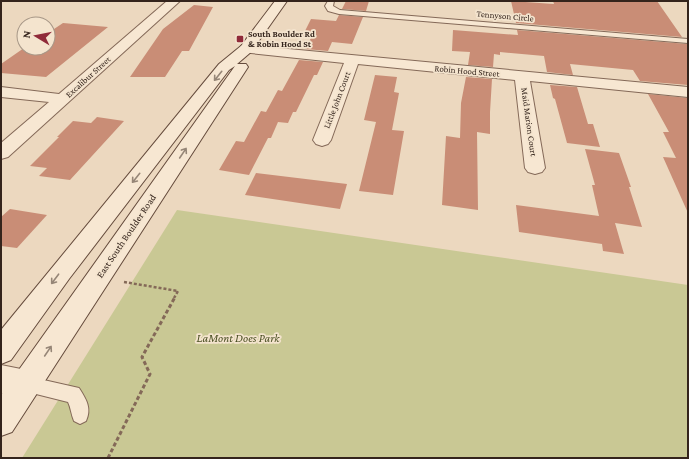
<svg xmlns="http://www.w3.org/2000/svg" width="689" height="459" font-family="'Crimson Pro',serif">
<rect width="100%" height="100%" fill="#ecd8bf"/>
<path fill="#c9c894" d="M177,210L688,285V458H22Z"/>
<g fill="#c98d76">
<path d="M346,1H369L366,11L342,9Z"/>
<path d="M511,1L554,4L553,1H657L682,37L516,23Z"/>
<path d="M194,5L213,7L189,51H182L165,77H130L163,29Z"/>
<path d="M339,15L363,17L352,44L332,42L328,51L305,49L311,38L302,37L311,19L336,21Z"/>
<path d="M63,23L108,27L46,77L1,73V64L24,48H48V33Z"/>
<path d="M453,30L518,35L517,30L687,44L688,46V85L640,81L633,70L570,64L573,75L547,72L544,56L500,52V55L494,54L493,67L468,65L470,52L452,51Z"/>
<path d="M299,60L323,62L317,75H314L296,112H293L288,123L278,122L271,138H268L249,175L219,170L236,141L244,142L261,111L266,112L278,90L282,91Z"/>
<path d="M375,75L397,77L394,92L399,93L392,130L404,131L393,195L359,191L376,122L364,120Z"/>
<path d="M466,77L492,79L490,112V134L477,132L478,210L442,205L446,136L460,138L461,103Z"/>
<path d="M550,85L577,87L588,124H593L600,147L567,143L555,99L553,98Z"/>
<path d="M648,94L688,98V213L663,157L676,158L663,132H669Z"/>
<path d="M97,117L124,121L70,180L39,176L47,168L30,166L59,137H57L73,121L91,123Z"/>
<path d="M585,149L619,153L631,187H629L642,227L615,223L624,254L603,251L602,244L519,232L516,205L599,216L592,185H595Z"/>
<path d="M256,173L347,184L340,209L245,195Z"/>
<path d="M10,209L47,215L17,248L1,246V217Z"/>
</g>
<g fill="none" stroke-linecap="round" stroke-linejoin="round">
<defs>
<g id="lane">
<path d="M328,1H334L333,6L340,10L688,39V43L339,14L328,11L325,6Z"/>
<path d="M26,376L79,388C86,399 92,408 86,421L80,424L74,421C71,414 71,408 68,402L20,390L17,384L20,378Z"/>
</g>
<g id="street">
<path d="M167,1H180L8,157L1,159V143L49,102L1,97V87L59,94Z"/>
<path d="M246,45L688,87V97L530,81L545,168L542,172L535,174L528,172L525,168L515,80L358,64L331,140L328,144L322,146L316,144L313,140L344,63L241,52L239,49L241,46Z"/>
<path d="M1,365L26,370L36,374L40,384L36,394L26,398L1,393Z"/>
</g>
<path id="secondary" d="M275,1H287L251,52L237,64H246L248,67L12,432L1,436V395L235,66L229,70L69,279L11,360L1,364V330L219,64L241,46Z"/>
</defs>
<use href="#lane" stroke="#846958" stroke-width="2"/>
<use href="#street" stroke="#846958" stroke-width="2"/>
<use href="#secondary" stroke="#654b3c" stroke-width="2"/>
<path stroke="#846958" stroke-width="2.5" stroke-dasharray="3 2" stroke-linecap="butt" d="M124,282L178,291L174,298"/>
<path stroke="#846958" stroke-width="3" stroke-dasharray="4 2.5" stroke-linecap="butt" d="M108,458L150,374L142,357L175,297"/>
<use href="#lane" fill="#f7e7d2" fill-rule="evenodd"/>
<use href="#street" fill="#f7e7d2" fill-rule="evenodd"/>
<use href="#secondary" fill="#f7e7d2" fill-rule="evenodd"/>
</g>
<defs><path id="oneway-shaft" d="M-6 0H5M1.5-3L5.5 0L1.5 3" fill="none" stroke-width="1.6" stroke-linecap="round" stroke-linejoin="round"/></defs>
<g stroke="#968677">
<use href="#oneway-shaft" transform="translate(218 76) rotate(129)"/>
<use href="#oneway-shaft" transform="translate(183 153) rotate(-56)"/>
<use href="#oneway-shaft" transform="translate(136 178) rotate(129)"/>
<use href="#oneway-shaft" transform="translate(55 279) rotate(127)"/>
<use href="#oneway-shaft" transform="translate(48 351) rotate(-56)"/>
</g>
<rect fill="#902a39" stroke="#f4e4ce" stroke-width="1.5" x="236" y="35" width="8" height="8" rx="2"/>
<g text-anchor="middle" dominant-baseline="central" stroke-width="3.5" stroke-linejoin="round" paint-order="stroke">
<g font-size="9" fill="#34241c" stroke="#f4e4ce">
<text transform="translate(505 16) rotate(5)">Tennyson Circle</text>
<text transform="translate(467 71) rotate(5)">Robin Hood Street</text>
<text transform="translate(88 77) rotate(-42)">Excalibur Street</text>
<text transform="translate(337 100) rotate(-69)">Little John Court</text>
<text transform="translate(529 122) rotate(82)">Maid Marion Court</text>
</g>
<g font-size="9" font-weight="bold" fill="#34241c" stroke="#f4e4ce" text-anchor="start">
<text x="248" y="34">South Boulder Rd<tspan x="248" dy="10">&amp; Robin Hood St</tspan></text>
</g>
<g font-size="10" fill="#34241c" stroke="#f4e4ce">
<text transform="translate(126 236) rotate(-56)">East South Boulder Road</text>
</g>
<g font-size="12" font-style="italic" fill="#4a4f23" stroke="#f4e4ce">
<text x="238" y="338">LaMont Does Park</text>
</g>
</g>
<rect width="689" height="459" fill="none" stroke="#34241c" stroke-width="4"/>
<g transform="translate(36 36) rotate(280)"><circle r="19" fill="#f4e4ce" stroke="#a79787"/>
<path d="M0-3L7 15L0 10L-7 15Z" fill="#902a39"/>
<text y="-6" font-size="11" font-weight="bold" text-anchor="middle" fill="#34241c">N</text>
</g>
</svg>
